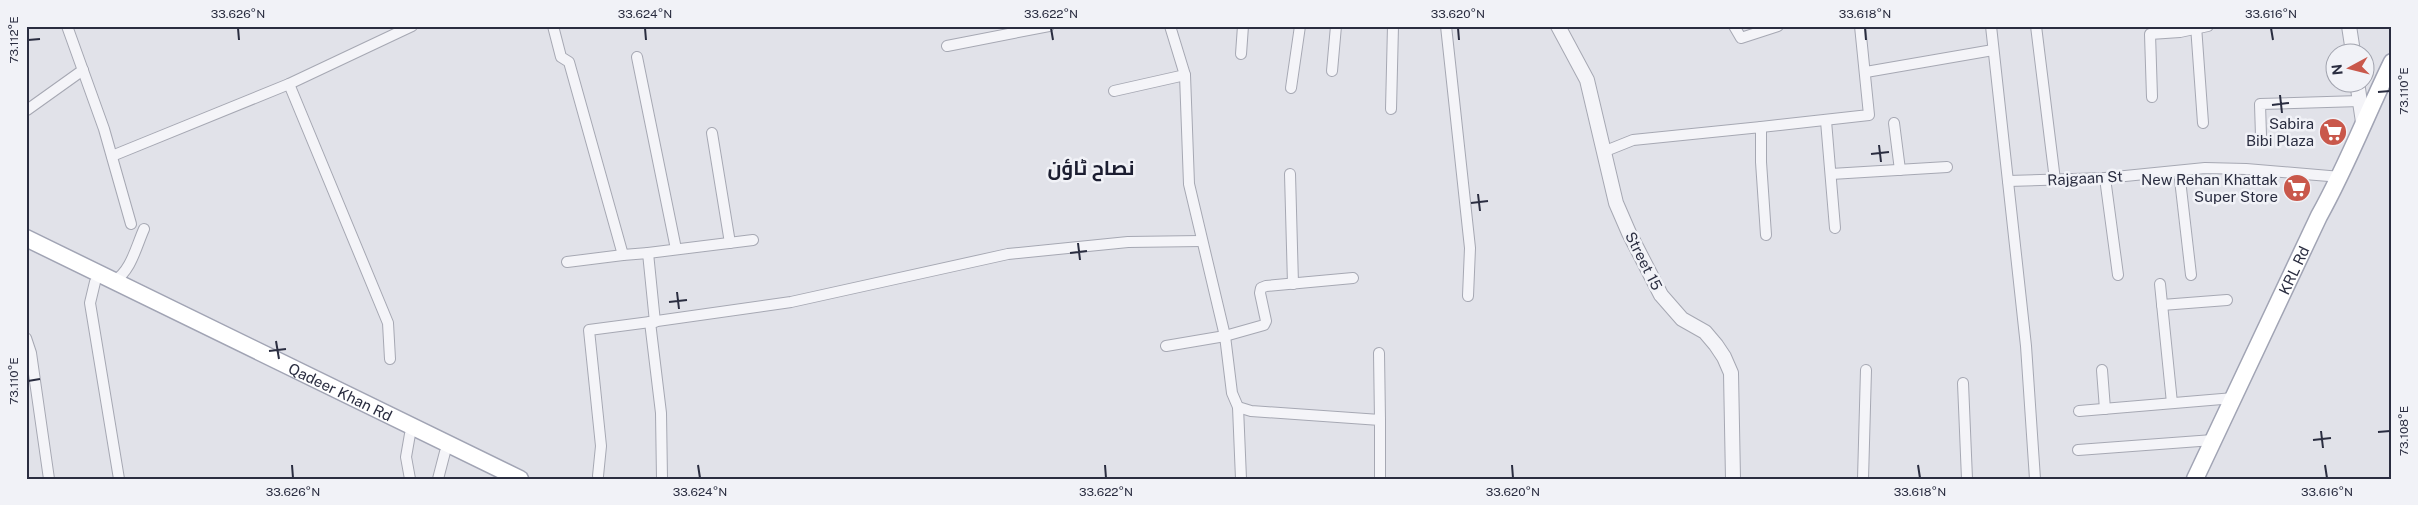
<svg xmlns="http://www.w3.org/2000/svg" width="2418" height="505" font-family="'Public Sans',Cairo,sans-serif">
<rect width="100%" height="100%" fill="#e1e2e9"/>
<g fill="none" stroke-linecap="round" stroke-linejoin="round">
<defs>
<g id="minor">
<path d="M67,26L104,129L131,224"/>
<path d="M553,26L561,57L569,62L623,255L648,253L655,322"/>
<path d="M1170,26L1185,75L1189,184L1225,336L1232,393L1238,407L1241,479"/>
<path d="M1446,26L1470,248L1468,296"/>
<path d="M1734,26L1741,38L1778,26"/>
<path d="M1991,26L2026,346L2035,479"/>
<path d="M2036,26L2055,180"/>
<path d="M2196,26L2203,123"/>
<path d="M947,46L1049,26"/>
<path d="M1241,54L1243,26"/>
<path d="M637,57L676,249"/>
<path d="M1332,71L1336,26"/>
<path d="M1866,72L1993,50"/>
<path d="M289,84L388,323L390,359"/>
<path d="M1291,88L1300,26"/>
<path d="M1114,91L1185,75"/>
<path d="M2152,97L2150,34L2180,32L2208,26"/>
<path d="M1391,109L1393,26"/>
<path d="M27,110L83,70"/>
<path d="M1826,121L1835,228"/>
<path d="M1894,123L1900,170"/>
<path d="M1761,127L1869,115L1860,26"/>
<path d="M712,133L730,243"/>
<path d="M2261,136L2260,104L2360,101"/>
<path d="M1603,152L1633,140L1761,127V162L1766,235"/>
<path d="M112,156L289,84L412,26"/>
<path d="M2179,171L2191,275"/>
<path d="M1290,174L1293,284"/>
<path d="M1831,174L1947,167"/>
<path d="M2105,178L2118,275"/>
<path d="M2008,181L2105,178L2205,168L2246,169L2341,177"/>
<path d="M648,253L753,240"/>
<path d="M567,262L623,255"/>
<path d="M114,281C131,271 136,247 144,229"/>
<path d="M95,282L90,303L119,479"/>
<path d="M2160,284L2172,403"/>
<path d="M2162,305L2227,300"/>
<path d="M26,338L31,353L49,479"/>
<path d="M1166,346L1225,336L1264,325L1266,321L1260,293L1261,288L1266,286L1353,278"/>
<path d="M1379,353L1380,420"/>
<path d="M2102,370L2105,409"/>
<path d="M1963,383L1967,479"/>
<path d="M1238,407L1251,411L1380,420V479"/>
<path d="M2079,411L2234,398"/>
<path d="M410,434L406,457L410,479"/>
<path d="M2078,450L2213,440"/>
<path d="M598,476L601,446L589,330L650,322"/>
<path d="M438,479L445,452"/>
<path d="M662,479L661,413L650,322L791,302L1008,254L1128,242L1201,241"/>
<path d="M1863,479L1866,370"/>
</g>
<g id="tertiary">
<path d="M1558,26L1587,80L1616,203L1629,233L1661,295L1682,319L1705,332L1716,345L1724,357L1731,373L1733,479"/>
<path d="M2349,26L2353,52"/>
<path d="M2357,82L2363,122"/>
</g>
<g id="primary">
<path id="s1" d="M26,238L520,479"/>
<path id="s2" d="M2195,479L2319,216C2347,166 2367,113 2392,62"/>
</g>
</defs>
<use href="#minor" stroke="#a6a8b3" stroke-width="12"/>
<use href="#tertiary" stroke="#a6a8b3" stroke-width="16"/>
<use href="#primary" stroke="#a1a4b4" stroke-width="19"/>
<use href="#minor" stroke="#f4f4f8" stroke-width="10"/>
<use href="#tertiary" stroke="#f4f4f8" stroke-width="14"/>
<use href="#primary" stroke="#fff" stroke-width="16"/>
</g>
<path fill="none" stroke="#2a2d40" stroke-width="2" d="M238,28L239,40M645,28L646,40M1051,28L1053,40M1458,28L1459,40M1865,28L1866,40M2271,28L2273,40M28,40L40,39M2378,92L2390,91M2280,95L2282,113M2272,105L2289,103M1879,145L1881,162M1871,154L1889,152M1478,194L1480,211M1471,203L1488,201M1078,243L1080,260M1070,253L1087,251M677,292L679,309M669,302L687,300M276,341L279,359M269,351L286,349M28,381L40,379M2321,431L2323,448M2378,432L2390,431M2313,440L2331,438M292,465L293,478M698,465L700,478M1105,465L1106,478M1512,465L1513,478M1918,465L1920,478M2325,465L2327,478"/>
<defs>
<symbol id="supermarket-disc" viewBox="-11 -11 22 22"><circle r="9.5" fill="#c9584b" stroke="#f1f2f7"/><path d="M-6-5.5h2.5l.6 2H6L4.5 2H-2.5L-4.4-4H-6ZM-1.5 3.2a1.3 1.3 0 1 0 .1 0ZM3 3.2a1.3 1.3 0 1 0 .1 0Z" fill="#fff"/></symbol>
</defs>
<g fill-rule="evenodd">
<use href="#supermarket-disc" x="2317" y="116" width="32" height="32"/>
<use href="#supermarket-disc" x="2281" y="172" width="32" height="32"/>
</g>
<g text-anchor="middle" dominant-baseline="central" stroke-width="5" stroke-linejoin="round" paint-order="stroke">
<g font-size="15" fill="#2a2d40" stroke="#f1f2f7" text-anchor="end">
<text x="2314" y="123">Sabira<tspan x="2314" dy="17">Bibi Plaza</tspan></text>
<text x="2278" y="179">New Rehan Khattak<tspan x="2278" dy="17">Super Store</tspan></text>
</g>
<g font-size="15" fill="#2a2d40" stroke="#f1f2f7">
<text transform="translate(2085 178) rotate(-3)">Rajgaan St</text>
<text transform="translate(1644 261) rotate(63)">Street 15</text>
<text stroke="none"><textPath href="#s2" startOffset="231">KRL Rd</textPath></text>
<text stroke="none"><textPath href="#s1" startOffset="350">Qadeer Khan Rd</textPath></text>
</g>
<g font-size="20" font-weight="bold" fill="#1c1e31" stroke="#f1f2f7">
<text x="1091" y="168">نصاح ٹاؤن</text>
</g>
</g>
<rect width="2418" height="505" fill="none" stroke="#f1f2f7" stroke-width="55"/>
<g transform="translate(2350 68) rotate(263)"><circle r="24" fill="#f1f2f7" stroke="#a1a3ae"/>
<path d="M0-4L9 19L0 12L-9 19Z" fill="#c9584b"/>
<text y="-8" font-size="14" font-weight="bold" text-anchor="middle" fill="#2a2d40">N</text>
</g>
<rect x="28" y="28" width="2362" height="450" fill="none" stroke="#2a2d40" stroke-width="2"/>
<g font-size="12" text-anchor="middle" fill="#2a2d40">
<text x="238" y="18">33.626°N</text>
<text x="645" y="18">33.624°N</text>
<text x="1051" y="18">33.622°N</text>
<text x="1458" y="18">33.620°N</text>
<text x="1865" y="18">33.618°N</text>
<text x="2271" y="18">33.616°N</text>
<text transform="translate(14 40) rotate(-90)" y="4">73.112°E</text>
<text transform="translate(2404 91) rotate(-90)" y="4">73.110°E</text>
<text transform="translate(14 381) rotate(-90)" y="4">73.110°E</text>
<text transform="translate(2404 431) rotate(-90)" y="4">73.108°E</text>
<text x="293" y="496">33.626°N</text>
<text x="700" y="496">33.624°N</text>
<text x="1106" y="496">33.622°N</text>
<text x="1513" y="496">33.620°N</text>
<text x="1920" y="496">33.618°N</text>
<text x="2327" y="496">33.616°N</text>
</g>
</svg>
